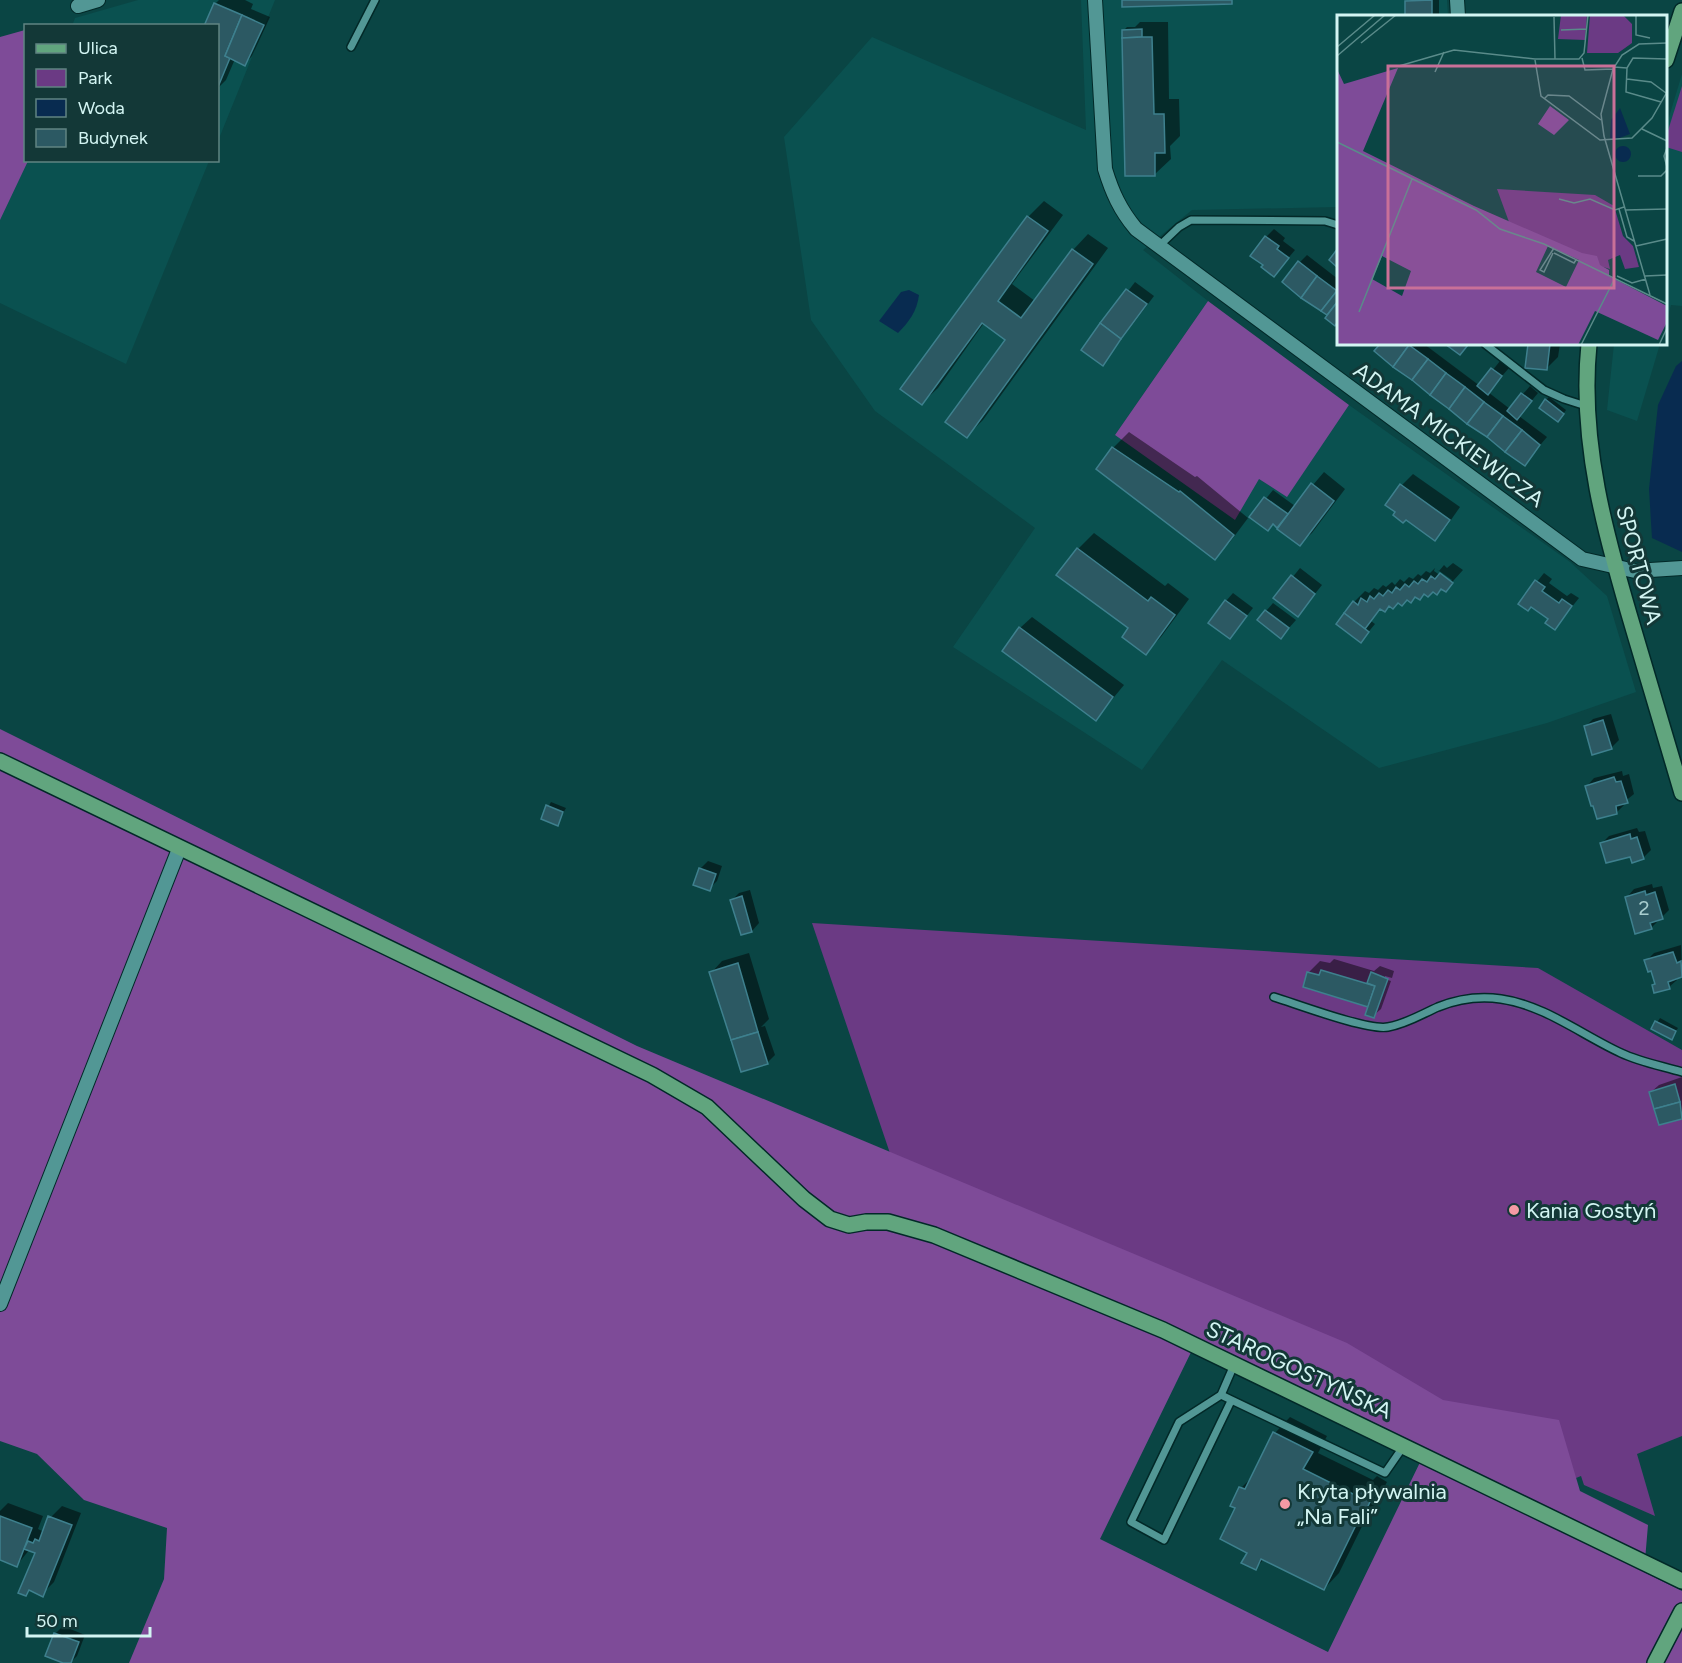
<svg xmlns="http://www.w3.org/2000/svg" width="1682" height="1663" font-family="Figtree,sans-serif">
<rect width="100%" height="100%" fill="#0a4544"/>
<g fill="#0a5150">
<path d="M138,0H275L218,141V26H72L75,18Z"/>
<path d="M1081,0H1447L1448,16H1338V207L1192,210L1143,250L1208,301L1115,435L1259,479L1287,496L1349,405L1570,562L1607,596L1636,692L1547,723L1379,768L1222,660L1142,770L953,647L1035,528L875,411L811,320L784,137L872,37L1086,130Z"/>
<path d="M1682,74V306L1671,305L1666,323V127Z"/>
<path d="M26,160L209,161L126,364L0,303V194Z"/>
<path d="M1614,344H1660L1637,421L1607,410Z"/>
</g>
<g fill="#6b3a84">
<path d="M1682,86V152L1666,147V137Z"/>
<path d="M812,923L1538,968L1682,1050V1436L1637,1454L1655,1516L1584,1485L1581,1476L1551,1488L896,1171Z"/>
</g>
<g fill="#7e4b98" fill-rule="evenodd">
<path d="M25,30L26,160L28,161L0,220V37Z"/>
<path d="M1208,301L1349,405L1287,497L1259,479L1235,520L1115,435Z"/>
<path d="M0,729L637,1046L1347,1343L1443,1400L1559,1420L1580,1491L1648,1525L1644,1572L1682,1591V1663H129L164,1579L167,1528L84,1500L37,1454L0,1441ZM1195,1344L1425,1452L1328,1652L1100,1539Z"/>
</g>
<g fill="#082b50">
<path d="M909,290L919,295C917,311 909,322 898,333L879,321L901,292Z"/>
<path d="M1682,361V552L1652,538L1649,489L1658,405L1676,366Z"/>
</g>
<g fill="#0007" fill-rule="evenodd">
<path d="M219,0H245L253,4L251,9L270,17L252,56L245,64L235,59L226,80L218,88V26L215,4Z"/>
<path d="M1408,0H1439V16H1407Z"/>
<path d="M1140,22H1168L1169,99H1179L1180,136L1170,146L1171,159L1155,174L1124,30L1127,27H1135Z"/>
<path d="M1044,201L1063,215L1012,284L1035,301L1073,250L1088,234L1108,248L983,420L967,436L1007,340L984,323L938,388L922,403L1028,217Z"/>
<path d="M1274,229L1285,238L1283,241L1295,250L1274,275L1266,237Z"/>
<path d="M1307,255L1338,279V327L1327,318L1329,315L1322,309L1300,262Z"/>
<path d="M1135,282L1154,296L1103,364L1083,350Z"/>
<path d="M1382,344H1424L1480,386L1500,361L1509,368L1488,392L1510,409L1530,386L1538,393L1519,416L1547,437L1524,464L1376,351Z"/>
<path d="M1529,344H1560L1558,357L1546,369L1527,366Z"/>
<path d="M1549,397L1566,410L1561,417L1546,400Z"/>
<path d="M1129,432L1195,477L1197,476L1248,518L1230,542L1214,558L1113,448Z"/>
<path d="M1324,472L1345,489L1312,533L1300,544L1273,523L1251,517L1273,490L1295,506Z"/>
<path d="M1413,474L1460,507L1446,527L1435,539L1402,485Z"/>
<path d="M1094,533L1165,586L1168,583L1189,599L1161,637L1146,653L1078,549Z"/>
<path d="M1453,563L1463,570L1445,590L1442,587L1382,608L1371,621L1375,624L1361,641L1354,602L1365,591L1369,593L1374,588L1378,590L1383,585L1386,587L1392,582L1395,585L1400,579L1404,582L1409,577L1413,579L1418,574L1421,576L1426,571L1430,573L1435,568L1439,571L1444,565L1447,568ZM1435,568L1452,580L1450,582L1434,571Z"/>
<path d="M1300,568L1322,585L1298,615L1276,598Z"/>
<path d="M1544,573L1552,579L1549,583L1567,596L1571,593L1579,598L1555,628L1550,618L1532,606L1520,603Z"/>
<path d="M1233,593L1253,608L1230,637L1226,601Z"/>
<path d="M1273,603L1296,620L1281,637L1266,611Z"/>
<path d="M1032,617L1124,685L1096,719L1020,628Z"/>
<path d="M1611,714L1619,740L1611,748L1585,727L1593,719Z"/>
<path d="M1622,771L1623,776L1629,774L1634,794L1624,802V805L1617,812L1587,786L1594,778Z"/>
<path d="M551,802L566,808L557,824L542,818Z"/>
<path d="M1637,828L1639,832L1645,831L1651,850L1643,858L1602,843L1609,836Z"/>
<path d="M708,861L722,866L717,881L709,889L700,869Z"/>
<path d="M1652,884L1653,888L1662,886L1669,910L1651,928L1627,897L1634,889Z"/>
<path d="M750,890L759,923L752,931L742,934L732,900L739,893Z"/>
<path d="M1681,945L1682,976L1676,977L1677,980L1669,987L1656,983L1652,969L1646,961L1654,953Z"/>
<path d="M749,953L769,1019L761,1027L765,1026L775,1055L767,1063L711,973L722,961Z"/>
<path d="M1334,959L1374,971L1380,966L1394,971L1392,978L1385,976V979L1391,981L1381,1009L1373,1016L1370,1006L1308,973L1320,961L1330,963Z"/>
<path d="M1660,1018L1678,1028L1671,1038L1653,1029Z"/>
<path d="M1682,1077V1117L1660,1123L1651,1092L1659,1085Z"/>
<path d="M1290,1417L1327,1436L1318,1453L1373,1480L1377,1476L1387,1482L1375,1505L1370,1510L1339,1573L1324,1589L1264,1559L1255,1569L1249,1552L1238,1507L1241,1488L1254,1475L1275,1433Z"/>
<path d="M8,1503L43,1516L38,1529L44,1532L50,1518L62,1506L81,1513L54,1582L42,1594L31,1589L26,1595L37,1552L30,1549L17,1565L0,1559V1511Z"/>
<path d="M63,1626L85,1635L77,1656L70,1663H67L55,1634Z"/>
</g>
<g fill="#2c5963" stroke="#3e808e" stroke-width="1.5">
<path d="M1122,0H1232V4L1122,7Z"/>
<path d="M1432,0V16H1405V1Z"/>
<path d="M214,3L242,15L225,56L230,58L218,87V26H204Z"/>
<path d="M242,15L264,25L245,66L225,56Z"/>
<path d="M1142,29V37L1122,38V30Z"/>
<path d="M1142,37H1152L1154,114H1164L1165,153H1155V176H1125L1122,38Z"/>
<path d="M1027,216L1048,231L998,301L1021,318L1072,249L1093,264L967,438L945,422L1005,340L982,323L922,405L900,389Z"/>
<path d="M1265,236L1279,246L1277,249L1289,258L1274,277L1261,267L1263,265L1250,256Z"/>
<path d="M1338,248V268L1329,260Z"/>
<path d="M1298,261L1317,276L1301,298L1282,282Z"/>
<path d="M1317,276L1337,291L1321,311L1301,298Z"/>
<path d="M1126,289L1147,304L1121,339L1100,323Z"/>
<path d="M1336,292L1338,294V301L1327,315L1321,311Z"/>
<path d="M1338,301V321L1335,326L1325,318Z"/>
<path d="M1100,323L1121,339L1103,366L1081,350Z"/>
<path d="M1380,344H1407L1409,345L1393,367L1374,351Z"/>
<path d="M1445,344H1466L1468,345L1460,355Z"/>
<path d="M1528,344H1550L1547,370L1525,368Z"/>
<path d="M1409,345L1428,359L1412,380L1393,367Z"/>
<path d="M1428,359L1446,373L1430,395L1412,380Z"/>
<path d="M1491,368L1502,376L1488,395L1477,386Z"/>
<path d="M1446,373L1465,387L1449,409L1430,395Z"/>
<path d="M1465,387L1484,402L1467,424L1449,409Z"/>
<path d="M1521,393L1532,401L1517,420L1507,411Z"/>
<path d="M1545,399L1564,414L1558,422L1539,408Z"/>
<path d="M1484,402L1503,416L1487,437L1467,424Z"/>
<path d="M1503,416L1522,430L1505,452L1487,437Z"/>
<path d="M1522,430L1540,445L1525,466L1505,452Z"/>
<path d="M1112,447L1179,492L1180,491L1234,535L1215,560L1096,469Z"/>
<path d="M1311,483L1334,501L1300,546L1277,529Z"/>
<path d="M1400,484L1450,520L1435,541L1406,520L1403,523L1393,515L1395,512L1385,505Z"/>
<path d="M1264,497L1288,514L1277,528L1273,524L1268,531L1249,517Z"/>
<path d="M1077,548L1148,601L1151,597L1175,615L1146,655L1122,637L1128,628L1056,575Z"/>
<path d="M1440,573L1453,583L1446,592L1441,589L1437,595L1433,592L1428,597L1424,594L1420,600L1415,597L1411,603L1407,600L1402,606L1398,603L1393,609L1389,606L1385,612L1380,609L1365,629L1344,613L1353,601L1358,605L1361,598L1367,602L1370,596L1374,599L1379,593L1383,596L1388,590L1392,593L1396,587L1400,590L1405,584L1409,587L1414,581L1418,584L1422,579L1427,582L1431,576L1435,579Z"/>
<path d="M1291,575L1315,594L1298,617L1273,598Z"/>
<path d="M1535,580L1545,587L1542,591L1559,603L1562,599L1572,606L1555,630L1545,623L1548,619L1531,607L1528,611L1518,604Z"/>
<path d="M1225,600L1247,616L1230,639L1208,623Z"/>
<path d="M1265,610L1289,628L1281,639L1257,620Z"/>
<path d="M1344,613L1369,632L1361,643L1336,624Z"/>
<path d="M1019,627L1113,697L1096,721L1002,651Z"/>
<path d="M1603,720L1612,749L1592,755L1584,726Z"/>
<path d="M1614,777L1616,782L1621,781L1628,803L1616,806L1617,814L1597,819L1593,806H1591L1585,786Z"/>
<path d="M546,805L563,812L558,826L541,819Z"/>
<path d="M1630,834L1631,839L1637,837L1644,859L1632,863L1630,857L1606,863L1600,843Z"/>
<path d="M699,868L716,874L710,891L693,885Z"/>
<path d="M1645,891L1646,895L1655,892L1663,919L1650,923L1652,929L1635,934L1625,897Z"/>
<path d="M742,896L752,932L741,935L730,900Z"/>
<path d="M1673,952L1677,963L1681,961L1682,977L1668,982L1670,989L1654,993L1652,985L1655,984L1651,971L1648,972L1644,960Z"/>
<path d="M738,963L758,1032L731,1040L709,972Z"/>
<path d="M1321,970L1375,986L1368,1007L1303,987L1307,972L1319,975Z"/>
<path d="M1371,972L1388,979L1374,1018L1365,1015L1375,986L1367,983Z"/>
<path d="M1655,1021L1676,1031L1672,1040L1651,1029Z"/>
<path d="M758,1032L768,1064L741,1072L731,1040Z"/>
<path d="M1675,1084L1680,1102L1654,1109L1649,1092Z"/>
<path d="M1680,1102L1682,1119L1659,1125L1654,1109Z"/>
<path d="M1273,1432L1313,1452L1303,1469L1357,1496L1360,1491L1372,1498L1360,1522L1358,1521L1324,1590L1261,1559L1256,1570L1241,1563L1247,1553L1220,1539L1235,1508L1230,1506L1239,1487L1245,1489Z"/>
<path d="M0,1516L32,1528L17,1567L0,1560Z"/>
<path d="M48,1516L72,1525L43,1597L29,1590L26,1596L18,1593L35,1553L24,1549L28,1541L33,1543L35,1539L39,1541Z"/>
<path d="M54,1633L79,1642L71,1663H63L45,1656Z"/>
</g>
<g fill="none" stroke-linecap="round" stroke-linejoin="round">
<defs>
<g id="lane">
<path d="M351,47L375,0"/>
<path d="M1158,247L1179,227L1191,220L1325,221L1338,225"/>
<path d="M1485,344L1544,390L1564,399L1586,406"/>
<path d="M1274,997C1297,1004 1368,1031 1388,1027C1406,1024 1422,1014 1438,1007C1458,999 1480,996 1501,999C1544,1005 1582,1035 1621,1053C1640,1062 1662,1066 1682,1072"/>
<path d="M1221,1395L1385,1473L1403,1447"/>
<path d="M1231,1401L1164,1540L1131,1522L1179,1422L1221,1395L1234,1365"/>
</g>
<g id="street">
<path d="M1095,0L1105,169C1112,192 1120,210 1136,229L1582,559L1635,571L1682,568"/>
<path d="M1457,0L1458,16"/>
<path d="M78,6L98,0"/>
<path d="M0,1304L179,849"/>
</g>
<g id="secondary">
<path d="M1666,60L1682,11"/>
<path d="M1589,344C1579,442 1606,537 1634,631C1650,685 1666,739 1682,793"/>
<path d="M0,761L652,1075L707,1107L804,1199L830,1219L849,1225L866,1222H888L934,1235L1163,1330L1682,1581"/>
<path d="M1655,1663L1682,1611"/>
</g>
</defs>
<use href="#lane" stroke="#022928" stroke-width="10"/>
<use href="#street" stroke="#022928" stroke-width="16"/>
<use href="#secondary" stroke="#022928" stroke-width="18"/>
<use href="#lane" stroke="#529795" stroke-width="7"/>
<use href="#street" stroke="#529795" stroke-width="14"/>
<use href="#secondary" stroke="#61a57e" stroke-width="15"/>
</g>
<g fill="#f49aa4" stroke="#133837" stroke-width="2">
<circle cx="1514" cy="1210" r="6"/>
<circle cx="1285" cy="1504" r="6"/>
</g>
<g text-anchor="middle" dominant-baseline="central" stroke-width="6" stroke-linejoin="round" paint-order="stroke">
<g font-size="20" fill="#a9cecf">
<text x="1644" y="908">2</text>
</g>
<g font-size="22" fill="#d3f5f3" stroke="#133837">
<text transform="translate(1449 435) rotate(36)">ADAMA MICKIEWICZA</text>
<text transform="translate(1639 565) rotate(75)">SPORTOWA</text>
<text transform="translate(1299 1370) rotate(25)">STAROGOSTYŃSKA</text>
</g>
<g font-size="22" fill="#d3f5f3" stroke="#133837" text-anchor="start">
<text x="1526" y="1210">Kania Gostyń</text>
<text x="1297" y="1491">Kryta pływalnia<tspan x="1297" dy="25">„Na Fali”</tspan></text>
</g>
</g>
<g transform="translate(1337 15)">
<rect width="330" height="330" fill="#0a4544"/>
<path d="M224,0H250L248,25L221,24ZM253,0H286L295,9V28L281,38H250ZM160,174L258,180L277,191L286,221L296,231L302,252L288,254L283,240L271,245L273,254L259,250L172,207Z" fill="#6b3a84"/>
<path d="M61,53L26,136L137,191L245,238L260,241L263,250L272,255V261L330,291V307L321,325L258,296L241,330H0V54L7,69ZM211,231L242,245L229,272L199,257ZM45,241L74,256L65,281L35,264ZM213,91L232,105L217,120L201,109Z" fill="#7e4b98" fill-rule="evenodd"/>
<path d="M283,93L293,119L277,125L273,123L274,105ZM278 139a8 8 0 1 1 16 0a8 8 0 1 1-16 0Z" fill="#082b50"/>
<path fill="none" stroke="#5a8b8a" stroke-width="1.5" d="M299,0V20L313,23M217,2L218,44M224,15L250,14M24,28L59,0M0,32L38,0M0,41L48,0M245,43L248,55L276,54M198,45L204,81L263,125L295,123L315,103L330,77M62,51L117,35L198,44H242L247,38L251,0M277,52L290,53L296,43L330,44M290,53L289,77L324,87M98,57L107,37M290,64L314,67L329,78M207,84L211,80L232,81L264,105M305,114L330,126M0,127L139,195L163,214L207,229L330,289M330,133L327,141L330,152M301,161H324L330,155M222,184L237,188L253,184L278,195L287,192M282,194L290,222L297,226M288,195L330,194M299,231L330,224M216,238L207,257L203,255L217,233M217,238L237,248L239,245M280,261L295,268L309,264M308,261L330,260M313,280L267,121L264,99L276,54L285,40L302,29L330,28M22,297L75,164M244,330L278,263M322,330L330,313"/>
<path fill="#c97098" fill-opacity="0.15" stroke="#c97098" stroke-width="3" d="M51,51H277V273H51Z"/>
<rect width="330" height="330" fill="none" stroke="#d3f5f3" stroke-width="3"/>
</g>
<rect x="24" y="24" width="195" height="138" fill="#133837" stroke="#608482" stroke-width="1.5"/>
<rect x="36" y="44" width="30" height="9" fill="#61a57e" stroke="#608482" stroke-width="1.5"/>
<text x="78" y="54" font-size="18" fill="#d3f5f3">Ulica</text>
<rect x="36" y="69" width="30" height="18" fill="#6b3a84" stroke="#608482" stroke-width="1.5"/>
<text x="78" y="84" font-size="18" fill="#d3f5f3">Park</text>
<rect x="36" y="99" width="30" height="18" fill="#082b50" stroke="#608482" stroke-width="1.5"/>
<text x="78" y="114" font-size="18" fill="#d3f5f3">Woda</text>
<rect x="36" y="129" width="30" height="18" fill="#2c5963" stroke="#608482" stroke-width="1.5"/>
<text x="78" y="144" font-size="18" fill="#d3f5f3">Budynek</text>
<path d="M27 1627v9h123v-9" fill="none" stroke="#d3f5f3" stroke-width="3"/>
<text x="36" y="1627" font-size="18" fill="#d3f5f3" stroke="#133837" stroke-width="4.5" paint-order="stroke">50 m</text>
</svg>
